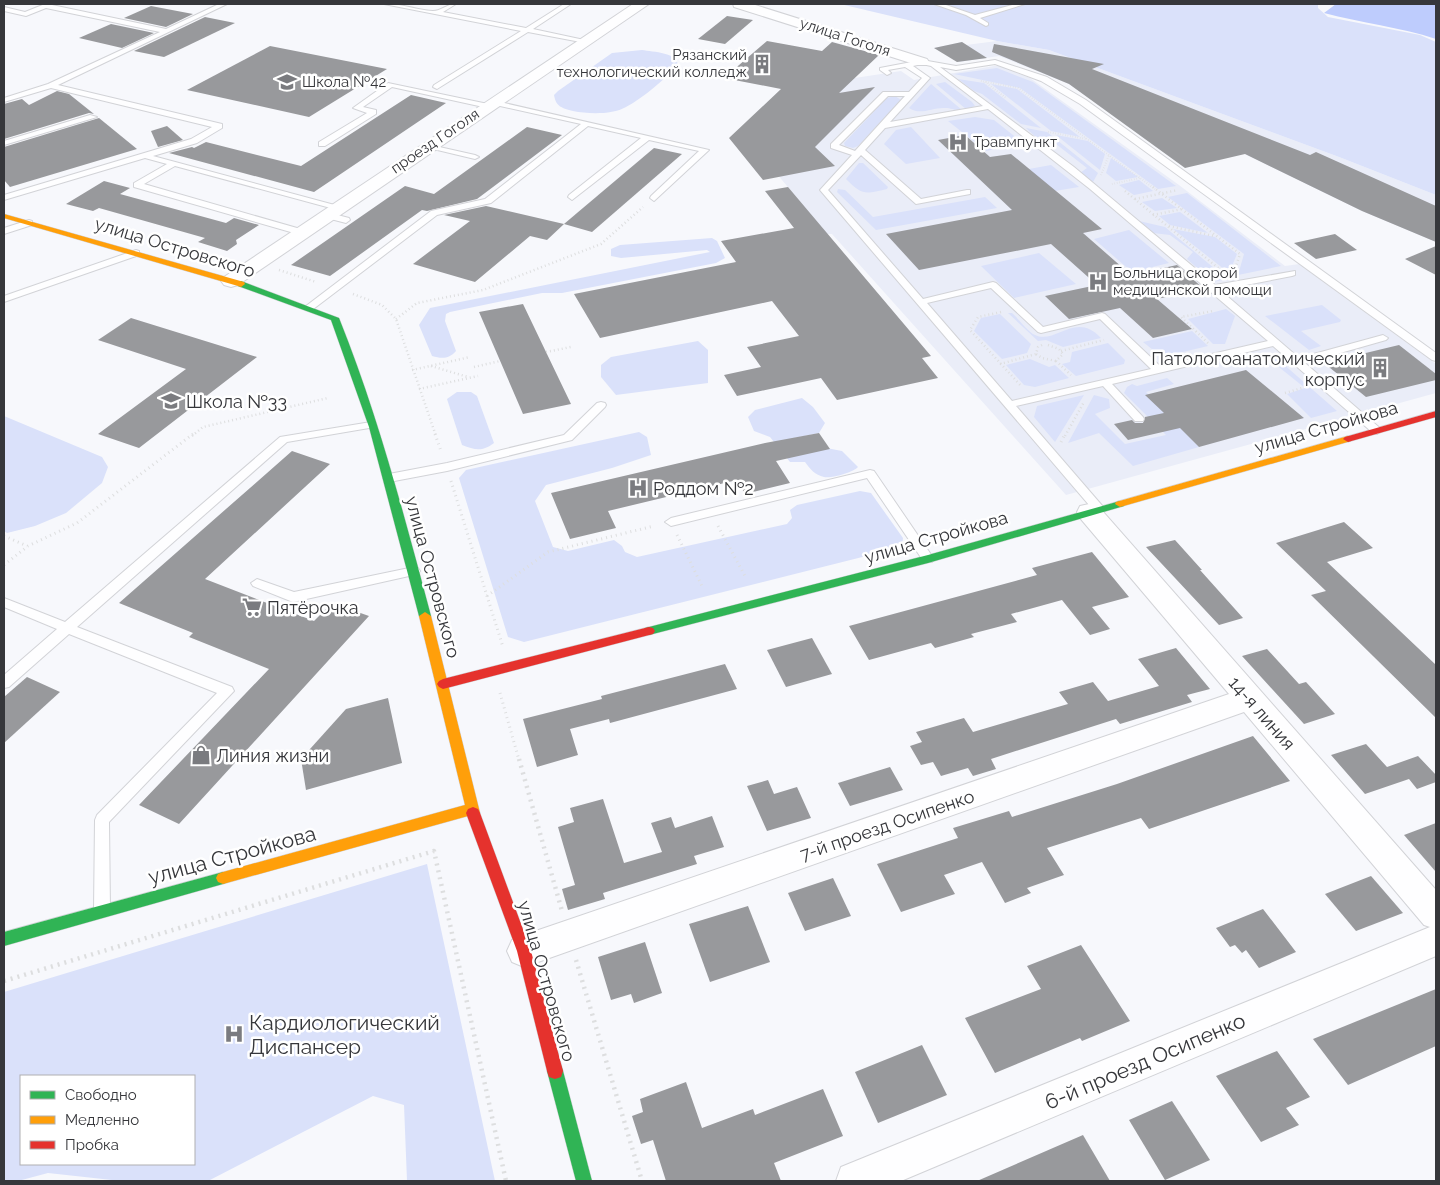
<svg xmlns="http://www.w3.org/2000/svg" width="1440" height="1185" font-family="Raleway,sans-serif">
<rect width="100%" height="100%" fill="#f7f8fc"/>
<g fill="#eaedf8">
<path d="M997,41L1049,50L1339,157L1436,195V242L1362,211L1179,122L1121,120L1069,84L999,56L959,62L934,48L962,42L966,45Z"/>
<path d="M994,66H1000L1030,78L1179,185L1285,266L1299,264L1436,364V393L1066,495L832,234H827L762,156L828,82L901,71L914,80Z"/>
</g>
<g fill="#dae1fa" fill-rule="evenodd">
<path d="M840,4H1318V8L1328,17L1420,35L1436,42V195L1339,157L1049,50L997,41Z"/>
<path d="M642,50C653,52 679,52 678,67C662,80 645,97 626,107C612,115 588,114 573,111C562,108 556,107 554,95L558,91L612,53Z"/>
<path d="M997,68L1033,82L1176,186L1158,189L1020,88L954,74Z"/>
<path d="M958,79L984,83L1041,128L1021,124L982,94L974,91Z"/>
<path d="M945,82L972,102L975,106L966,109L936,84Z"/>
<path d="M931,84L962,110C955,111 952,108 945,108C933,107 920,116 909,108Z"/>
<path d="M991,84L1017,89L1080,137L1051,131Z"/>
<path d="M895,96L901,100L858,146L853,148L845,146L844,143L887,98Z"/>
<path d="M975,117L994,120L1023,143L986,151L948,121Z"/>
<path d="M911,127L940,158L906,164L884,144L896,130Z"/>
<path d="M1026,128L1047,132L1098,173L1093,182L1080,173L1087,168L1056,144L1040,141Z"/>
<path d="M1056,135L1088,141L1105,154L1100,170Z"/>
<path d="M1111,158L1138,177L1116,181L1106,173Z"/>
<path d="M859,163H863L888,187L887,189C865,194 863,196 846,179Z"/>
<path d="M1051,165L1079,187L1043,193L1018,171Z"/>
<path d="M1139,180L1153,191L1134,195L1119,185Z"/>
<path d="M838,189L845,190L873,217L985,197L997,208L876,230L837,192Z"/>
<path d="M1187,193L1281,266L1238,275L1244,254L1168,197Z"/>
<path d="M1162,198L1177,208L1155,211L1142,202Z"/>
<path d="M1180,212L1208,233L1170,225L1159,216Z"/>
<path d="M1139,221L1165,227L1227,279L1213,282L1187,259L1193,252L1170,235L1153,233Z"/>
<path d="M1173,229L1215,237L1237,254L1229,273Z"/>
<path d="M1129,230L1169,263L1132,272L1094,239Z"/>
<path d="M712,238L717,241L725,258L716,263L562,293H542L450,312L446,314L445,321L456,351C449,359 442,359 432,356L419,325L430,308L710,252L707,250L621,258L611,256V249L620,245Z"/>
<path d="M1039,253L1076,284L1014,298L981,266Z"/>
<path d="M1322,305L1341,320L1340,322L1301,331L1321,346L1309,350L1265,316Z"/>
<path d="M1226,309L1235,316L1225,344H1213L1188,319Z"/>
<path d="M1008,313H1012C1019,319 1027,331 1035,335C1055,345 1076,310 1101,338L1063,347L1046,340L1038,341Z"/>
<path d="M1000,314L1031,344L1027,353L1002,359L974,331L981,318Z"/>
<path d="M1192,331L1208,346L1162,357L1143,342Z"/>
<path d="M698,341L708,350V383L616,395L601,377V365L611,357Z"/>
<path d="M1108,343L1125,360L1124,364L1076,376L1062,364L1070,362L1072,352Z"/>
<path d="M1273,355L1337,411L1311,418L1287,394L1305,388L1265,356Z"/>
<path d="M1030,359L1049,367L1055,365L1069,378L1035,387L1024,385L1006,365Z"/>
<path d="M1167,378L1174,384L1146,392L1199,447L1133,466L1099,433L1068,443L1094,395L1109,399L1110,408L1095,414L1125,444L1166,435L1124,393L1127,387L1132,384L1137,386Z"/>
<path d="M457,392H471L477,396L494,443C482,452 475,450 462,445L447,399Z"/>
<path d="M1084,395L1055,442L1034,417L1037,406Z"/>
<path d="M802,398L813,407L825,423L819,433L785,440L842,451L858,467C854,472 831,479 824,477C815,475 810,469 805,462H790L770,437L754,431L748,417L755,410Z"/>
<path d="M4,416L102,457L108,467L102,483L66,513L35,526L7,533L4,531Z"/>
<path d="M639,432L647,437L651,455L612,468L546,485L535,501L553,547L568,551L614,540L622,546L625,552L637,557L787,524L792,518L790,510L797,505L860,491L871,493L903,538L902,547L524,642L508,637L459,478L466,470Z"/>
<path d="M427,864L495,1181H407L404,1105L373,1096L208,1181H121L48,1173L18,1181H4V992ZM21,1076H194V1164H21Z"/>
</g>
<path fill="#beccfd" d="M1336,4H1436V39C1400,27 1361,23 1324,13Z"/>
<g fill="#98999c">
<path d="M151,6L193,14L166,27L124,18Z"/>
<path d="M727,16L753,20L725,44L698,39Z"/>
<path d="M205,17L235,23L164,57L134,51Z"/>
<path d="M111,24L154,33L122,48L79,38Z"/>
<path d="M767,41L822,51L832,42L879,55L839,93L875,87L815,147L835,166L763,180L729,138L781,89L724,78Z"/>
<path d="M962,42L987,58L957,62L934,48Z"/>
<path d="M994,44L1104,64L1092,69L1310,155L1316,152L1436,206V242L1362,211L1245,154L1185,168L1069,84L992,52Z"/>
<path d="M270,46L387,69L309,117L187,90Z"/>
<path d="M57,91L69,94L94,114L89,113L4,139V104L22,99L29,105Z"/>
<path d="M411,95L446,103L314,192L169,153L192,147L194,148L206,142L301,166Z"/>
<path d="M99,118L137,149L10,187L4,180V147Z"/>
<path d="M167,126L183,140L158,147L151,131Z"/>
<path d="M527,127L562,135L477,199L427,211L422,210L330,276L291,265L405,186L434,194Z"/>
<path d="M965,135L990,157L1011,154L1102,229L1083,233L1131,275L1177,265L1204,289L1157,299L1192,329L1153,338L1120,308L1069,319L1045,296L1097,285L1051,244L919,270L886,234L1012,210L938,140Z"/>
<path d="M654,148L682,154L592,232L564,224Z"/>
<path d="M104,181L130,188L120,194L226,223L234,218L259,225L236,240L237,244L227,251L198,242L205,238L99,208L93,211L66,204Z"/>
<path d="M788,187L931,356L922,358L938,378L837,400L821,378L737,396L724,375L761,367L747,347L799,336L772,301L600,338L574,294L736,262L721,241L794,228L765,191Z"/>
<path d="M486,206L564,224L547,240L530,236L475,282L413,264L470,221L444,215Z"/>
<path d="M1335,234L1357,250L1316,259L1294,243Z"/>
<path d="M1436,246V275L1405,259Z"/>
<path d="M523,304L546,352L571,404L523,414L479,312Z"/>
<path d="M131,318L257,357L139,448L98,434L186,369L98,340Z"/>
<path d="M1399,345L1436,374V380L1366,397L1324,363Z"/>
<path d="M1246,370L1304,418L1199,447L1180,428L1128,440L1114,424L1132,420L1135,423H1143L1145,417L1164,413L1145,395Z"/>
<path d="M819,433L830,449L776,461L790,483L745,494L737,480L608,511L616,528L570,539L551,493L765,443Z"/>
<path d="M292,451L330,464L205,579L314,621L332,603L369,616L179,824L139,805L269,669L189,637L193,633L119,603Z"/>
<path d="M1344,522L1373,548L1327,562L1436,665V718L1311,595L1326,591L1276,543Z"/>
<path d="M1175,540L1202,570H1200L1243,618L1219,625L1146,547Z"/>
<path d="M1092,552L1129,597L1092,607L1110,629L1090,635L1062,600L1011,614L1017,622L971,634L974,637L935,648L931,643L869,660L849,626L1037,575L1032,568Z"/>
<path d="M812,638L832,674L786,687L767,650Z"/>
<path d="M1176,648L1210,689L1187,695L1192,702L1120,724L1116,719L991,759L996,769L973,776L968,768L941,776L933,762L921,765L910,746L922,742L916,732L964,718L973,732L1068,704L1059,692L1093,682L1108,701L1159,686L1138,659Z"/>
<path d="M1267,649L1299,684L1306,682L1335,714L1304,724L1242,656Z"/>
<path d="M725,664L737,689L610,723L609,719L570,729L578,755L537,767L523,719L602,699L601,696Z"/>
<path d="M27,677L60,692L4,743V697Z"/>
<path d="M388,698L402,763L306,790L301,759L346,709Z"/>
<path d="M1253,736L1290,781L1149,829L1141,818L1047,848L1064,875L1027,888L1031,893L1005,903L982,862L944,875L955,894L901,912L877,864L958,838L953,828L1009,811L1012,817L1117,784Z"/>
<path d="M1366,744L1387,767L1418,756L1436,775V782L1417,789L1409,779L1365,794L1331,755Z"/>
<path d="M890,767L903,790L850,806L838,783Z"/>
<path d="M768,780L774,794L797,787L811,818L767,831L747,786Z"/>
<path d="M603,799L624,863L662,852L651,823L671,817L675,828L712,816L724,847L694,856L697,864L603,893L605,899L568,910L562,889L575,885L558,827L574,822L570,808Z"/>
<path d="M1436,823V872L1404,835Z"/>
<path d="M1371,876L1403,913L1356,931L1325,894Z"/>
<path d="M833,878L851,916L805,931L788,893Z"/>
<path d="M748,906L770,962L710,982L689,924Z"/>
<path d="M1263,909L1296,952L1259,968L1246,950L1242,953L1235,945L1230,947L1216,928Z"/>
<path d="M645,942L662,993L634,1003L631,994L611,1000L598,957Z"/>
<path d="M1081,945L1130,1021L1082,1041L1080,1038L995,1073L965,1018L1041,989L1027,966Z"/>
<path d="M1436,989V1046L1348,1085L1313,1039Z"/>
<path d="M922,1045L947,1095L878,1123L855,1072Z"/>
<path d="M1277,1051L1310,1097L1286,1108L1299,1125L1261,1142L1216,1076Z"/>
<path d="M686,1082L702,1128L753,1109L755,1115L823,1089L843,1136L774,1163L781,1181H666L653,1140L641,1144L632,1116L643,1112L640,1099Z"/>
<path d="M1172,1101L1210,1160L1165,1180L1129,1120Z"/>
<path d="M1083,1135L1110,1181H977Z"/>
</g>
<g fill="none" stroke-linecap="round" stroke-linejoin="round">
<defs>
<g id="lane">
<path d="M45,4H53L52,5L166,29L219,4H227L58,85L222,124V128L197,143L153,156L342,207L338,210L175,166L144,184L304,230V234L301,235L134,187V183L167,164L145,158L4,200V195L191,139L212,127L51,88L4,102V98L48,84L160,32L46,8L26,16L4,11V7L25,12Z"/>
<path d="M384,4C401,3 416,10 433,11C441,11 447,4 456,4L443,12L526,28L564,4H571L533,29L589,41L586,43L528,32L437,89L433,87L434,85L521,31Z"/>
<path d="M934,4H943L975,15L1016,4H1025L980,18L988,23V25L986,26L966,15Z"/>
<path d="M922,60L956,66L995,60L1047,77L1086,100L1436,353V361L1432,360L1080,104L1041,81L995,64L956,70L940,67L1074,167L1215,285L1295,271V275L1292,276L1220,290L1299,358L1383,335L1388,338L1386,340L1305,363L1381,429L1382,431L1377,434L1373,433L1273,346L1112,384L1143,417L1144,419L1143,421H1135L1103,386L1016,406L1105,509L1103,512H1095L820,190L852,155L831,148V144L883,92H909L922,78L905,67L888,70L891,73L887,75L880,70V68ZM922,64L931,66L983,106L890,122L930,78L913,66ZM888,96H905L855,151L839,145ZM988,109L1090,189L1268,341L1160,366L1105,314L1102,313L1043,327L996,283L993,282L923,299L828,190L861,155L916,204L970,194V190H967L921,199L865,150L885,128ZM991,288L1038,332L1041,333L1100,319L1151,369L1012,401L927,303Z"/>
<path d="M388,83L488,104L492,106L488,108L392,87L363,107L376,110V114L325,146H319V142L367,113L353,108Z"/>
<path d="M491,100L709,150L654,201L650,198L651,196L699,151L649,140L572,200L568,197L569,195L641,138L588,126L491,203L437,215L312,310H306V306L431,211L485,199L581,124L491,104Z"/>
<path d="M90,115L97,117L4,145V141Z"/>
<path d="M426,144L475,155L479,157L475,159L429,148L425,146Z"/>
<path d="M326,212L349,218L350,220L346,223L323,217L322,215Z"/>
<path d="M29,220L32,221V225L4,234V228Z"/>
<path d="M136,250L139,251V255L4,302V296Z"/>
<path d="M601,402L605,403L606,405L605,407L572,440L447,471L389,482L383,478L389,474L447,463L564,435L597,403Z"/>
<path d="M371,422L376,425L375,427L287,442L77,627L232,687L234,691L109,822L110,910L108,915L102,917L96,915L94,910L95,820L97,815L217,693L69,634L9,687L4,688V675L57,629L4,607V598L65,622L280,437Z"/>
<path d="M870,470L874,471L932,556L934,559L932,562H924L867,478L671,526L665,522L671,518Z"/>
<path d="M414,567L418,568L420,571L418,574L293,602L253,586L251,583L257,579L294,592Z"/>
</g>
<g id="street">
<path d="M633,4H649L238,285L231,287L224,285L221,281L224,277Z"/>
<path d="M733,4H752L927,59L929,62L927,65H917L734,7Z"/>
<path d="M1089,504L1098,506L1436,890V956L901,1181H836L841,1167L1430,927L1424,925L1244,712L524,967L512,962L507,951L512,940L524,935L1229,694L1080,518L1077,512L1080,506Z"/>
</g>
<g id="fast">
<path d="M241,281L339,318C378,415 404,515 431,616L429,619L425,620L419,616L369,427L331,320L238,286V282Z"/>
<path d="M1120,501L1124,502L1125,504L1124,506L928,563L649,635L645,634L643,631L645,628L649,627L928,555Z"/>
<path d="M223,872L228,874L230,878L228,882L223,884L4,946V932Z"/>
<path d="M555,1063L561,1065L563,1071L592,1181H576L547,1071L549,1065Z"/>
</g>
<g id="slow">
<path d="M4,214L244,282L245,284L241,287L238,286L4,218Z"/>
<path d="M1348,436L1351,437L1353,439L1351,441L1120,507L1115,504L1116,502Z"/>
<path d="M425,612L431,616L480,813L478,817L473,819L468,816L223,884L218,882L216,878L218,874L223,872L465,805L419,616Z"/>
</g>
<g id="jam">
<path d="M1436,411V417L1348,442L1343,439L1345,437Z"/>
<path d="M649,627L653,628L655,631L653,634L443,689L439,687L437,684L439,681L443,679Z"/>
<path d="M473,807L478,809L480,813L531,951L563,1071L561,1077L555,1079L549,1077L547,1071L517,951L466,813L468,809Z"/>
</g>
</defs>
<use href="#lane" stroke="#d2d3d7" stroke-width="2"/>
<use href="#street" stroke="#d2d3d7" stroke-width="2"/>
<use href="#fast" stroke="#d2d3d7" stroke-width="1"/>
<use href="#slow" stroke="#d2d3d7" stroke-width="1"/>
<use href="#jam" stroke="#d2d3d7" stroke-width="1"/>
<g stroke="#dddedf" stroke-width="2" stroke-dasharray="0.5 2" stroke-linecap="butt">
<path d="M981,81L1018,88L1155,189"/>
<path d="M985,82L1006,98"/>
<path d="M1048,132L1086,139"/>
<path d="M1101,175L1109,155"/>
<path d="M1112,184L1140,178"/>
</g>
<g stroke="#dddedf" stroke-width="2.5" stroke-dasharray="1 3" stroke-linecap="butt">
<path d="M1153,187L1240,254L1235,269"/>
<path d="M1125,191L1223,272"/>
<path d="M1135,199L1178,190"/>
<path d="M1153,215L1182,209"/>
<path d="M1169,226L1214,236"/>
<path d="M279,270L316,282"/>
<path d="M353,294L382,305L396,319L436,436"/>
<path d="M1001,312L978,317L970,330L1022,387"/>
<path d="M396,319L417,303L483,290L601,244L643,207"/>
<path d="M1208,343L1181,317L1213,311"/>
<path d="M1042,345L1038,347L1036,354L1042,358L1056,361"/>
<path d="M1048,345L1059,349L1063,354L1056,361L1071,375"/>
<path d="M1061,351L1104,340"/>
<path d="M546,352L571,347"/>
<path d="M1000,364L1036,354"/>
<path d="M431,366L468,377"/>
<path d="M474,367L500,361"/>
<path d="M412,370L470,357"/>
<path d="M419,389L478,376"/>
<path d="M1285,393L1302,388"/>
<path d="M192,436L203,427L328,398"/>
<path d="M1065,436L1084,402"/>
</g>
<g stroke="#dddedf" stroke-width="3" stroke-dasharray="1 4" stroke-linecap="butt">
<path d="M435,434L441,451"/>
<path d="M1061,442L1065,434"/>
<path d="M451,481L503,647"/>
<path d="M718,526L745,576"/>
<path d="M677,535L702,586"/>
<path d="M4,536L27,546"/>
<path d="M4,565L28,546L77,523L193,434"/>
<path d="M487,596L548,552L654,526"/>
<path d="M500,693L519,760"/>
</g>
<g stroke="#dddedf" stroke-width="4.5" stroke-dasharray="2 5" stroke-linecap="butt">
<path d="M519,759L562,911"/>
<path d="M576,960L642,1181"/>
<path d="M4,981L434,851L506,1181"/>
</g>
<use href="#lane" fill="#fefeff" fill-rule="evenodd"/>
<use href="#street" fill="#fefeff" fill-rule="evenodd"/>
<use href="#fast" fill="#30b455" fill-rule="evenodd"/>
<use href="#slow" fill="#ff9f0a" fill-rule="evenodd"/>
<use href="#jam" fill="#e5322d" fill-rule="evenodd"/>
</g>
<defs>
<symbol id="building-bare" viewBox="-9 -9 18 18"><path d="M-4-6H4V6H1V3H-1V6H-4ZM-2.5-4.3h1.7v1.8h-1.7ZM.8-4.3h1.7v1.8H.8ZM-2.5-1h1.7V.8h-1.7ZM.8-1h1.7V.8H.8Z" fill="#7a7b7f" stroke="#fff" stroke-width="2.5" paint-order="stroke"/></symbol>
<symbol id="school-bare" viewBox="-9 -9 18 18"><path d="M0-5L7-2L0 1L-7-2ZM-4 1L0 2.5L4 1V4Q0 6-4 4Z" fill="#7a7b7f" stroke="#fff" stroke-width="2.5" paint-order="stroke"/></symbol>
<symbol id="hospital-bare" viewBox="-9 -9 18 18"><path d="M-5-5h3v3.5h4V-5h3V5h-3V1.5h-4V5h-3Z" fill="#7a7b7f" stroke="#fff" stroke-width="2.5" paint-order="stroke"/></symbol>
<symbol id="supermarket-bare" viewBox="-9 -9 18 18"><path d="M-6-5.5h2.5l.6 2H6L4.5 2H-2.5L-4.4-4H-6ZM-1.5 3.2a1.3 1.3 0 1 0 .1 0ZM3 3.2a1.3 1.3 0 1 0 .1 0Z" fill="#7a7b7f" stroke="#fff" stroke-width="2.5" paint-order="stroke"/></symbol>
<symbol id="shop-bare" viewBox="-9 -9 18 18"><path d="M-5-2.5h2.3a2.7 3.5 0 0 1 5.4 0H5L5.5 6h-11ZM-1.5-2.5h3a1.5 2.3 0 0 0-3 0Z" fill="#7a7b7f" stroke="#fff" stroke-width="2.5" paint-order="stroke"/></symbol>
</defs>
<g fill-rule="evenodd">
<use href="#building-bare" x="748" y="50" width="28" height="28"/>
<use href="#school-bare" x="273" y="68" width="28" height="28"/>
<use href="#hospital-bare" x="944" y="128" width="28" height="28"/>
<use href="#hospital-bare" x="1084" y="268" width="28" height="28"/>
<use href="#building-bare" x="1366" y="354" width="28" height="28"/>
<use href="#school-bare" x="157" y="387" width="28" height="28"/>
<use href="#hospital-bare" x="624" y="474" width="28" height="28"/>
<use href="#supermarket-bare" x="238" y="593" width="28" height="28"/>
<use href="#shop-bare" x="187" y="741" width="28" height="28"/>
<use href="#hospital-bare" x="220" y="1020" width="28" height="28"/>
</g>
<g text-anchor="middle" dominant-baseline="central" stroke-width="5" stroke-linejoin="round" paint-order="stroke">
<g font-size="15" fill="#36373b" stroke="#fff">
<text transform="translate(845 37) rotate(18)">улица Гоголя</text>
<text transform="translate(435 141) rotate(-34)">проезд Гоголя</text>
</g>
<g font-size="15" fill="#36373b" stroke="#fff" text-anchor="start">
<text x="747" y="55" text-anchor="end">Рязанский<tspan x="747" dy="17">технологический колледж</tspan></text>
<text x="302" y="82">Школа №42</text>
<text x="973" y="142">Травмпункт</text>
<text x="1113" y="273">Больница скорой<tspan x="1113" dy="17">медицинской помощи</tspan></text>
</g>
<g font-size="18" fill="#36373b" stroke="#fff">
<text transform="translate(175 247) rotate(17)">улица Островского</text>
<text transform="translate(1326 427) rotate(-16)">улица Стройкова</text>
<text transform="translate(936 537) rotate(-16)">улица Стройкова</text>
<text transform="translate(433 577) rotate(75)">улица Островского</text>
<text transform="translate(1262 713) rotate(49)">14-я линия</text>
<text transform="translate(887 825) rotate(-19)">7-й проезд Осипенко</text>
<text transform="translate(547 981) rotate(74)">улица Островского</text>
</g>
<g font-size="18" fill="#36373b" stroke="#fff" text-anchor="start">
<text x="1365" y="358" text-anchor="end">Патологоанатомический<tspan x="1365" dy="21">корпус</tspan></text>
<text x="186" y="401">Школа №33</text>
<text x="653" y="488">Роддом №2</text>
<text x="267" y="607">Пятёрочка</text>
<text x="216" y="755">Линия жизни</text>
</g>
<g font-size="21" fill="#36373b" stroke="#fff">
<text transform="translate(232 855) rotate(-15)">улица Стройкова</text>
<text transform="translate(1145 1061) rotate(-23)">6-й проезд Осипенко</text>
</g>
<g font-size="21" fill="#36373b" stroke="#fff" text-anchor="start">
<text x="249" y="1022">Кардиологический<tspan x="249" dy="24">Диспансер</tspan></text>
</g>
</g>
<rect width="1440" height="1185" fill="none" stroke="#36373b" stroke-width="10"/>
<rect x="20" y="1075" width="175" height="90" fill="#ffffff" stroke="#afafb1"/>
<rect x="30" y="1091" width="25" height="8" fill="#30b455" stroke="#afafb1"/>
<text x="65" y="1100" font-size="15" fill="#36373b">Свободно</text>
<rect x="30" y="1116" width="25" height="8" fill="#ff9f0a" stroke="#afafb1"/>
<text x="65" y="1125" font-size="15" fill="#36373b">Медленно</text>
<rect x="30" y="1141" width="25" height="8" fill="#e5322d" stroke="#afafb1"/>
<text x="65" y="1150" font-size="15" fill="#36373b">Пробка</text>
</svg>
